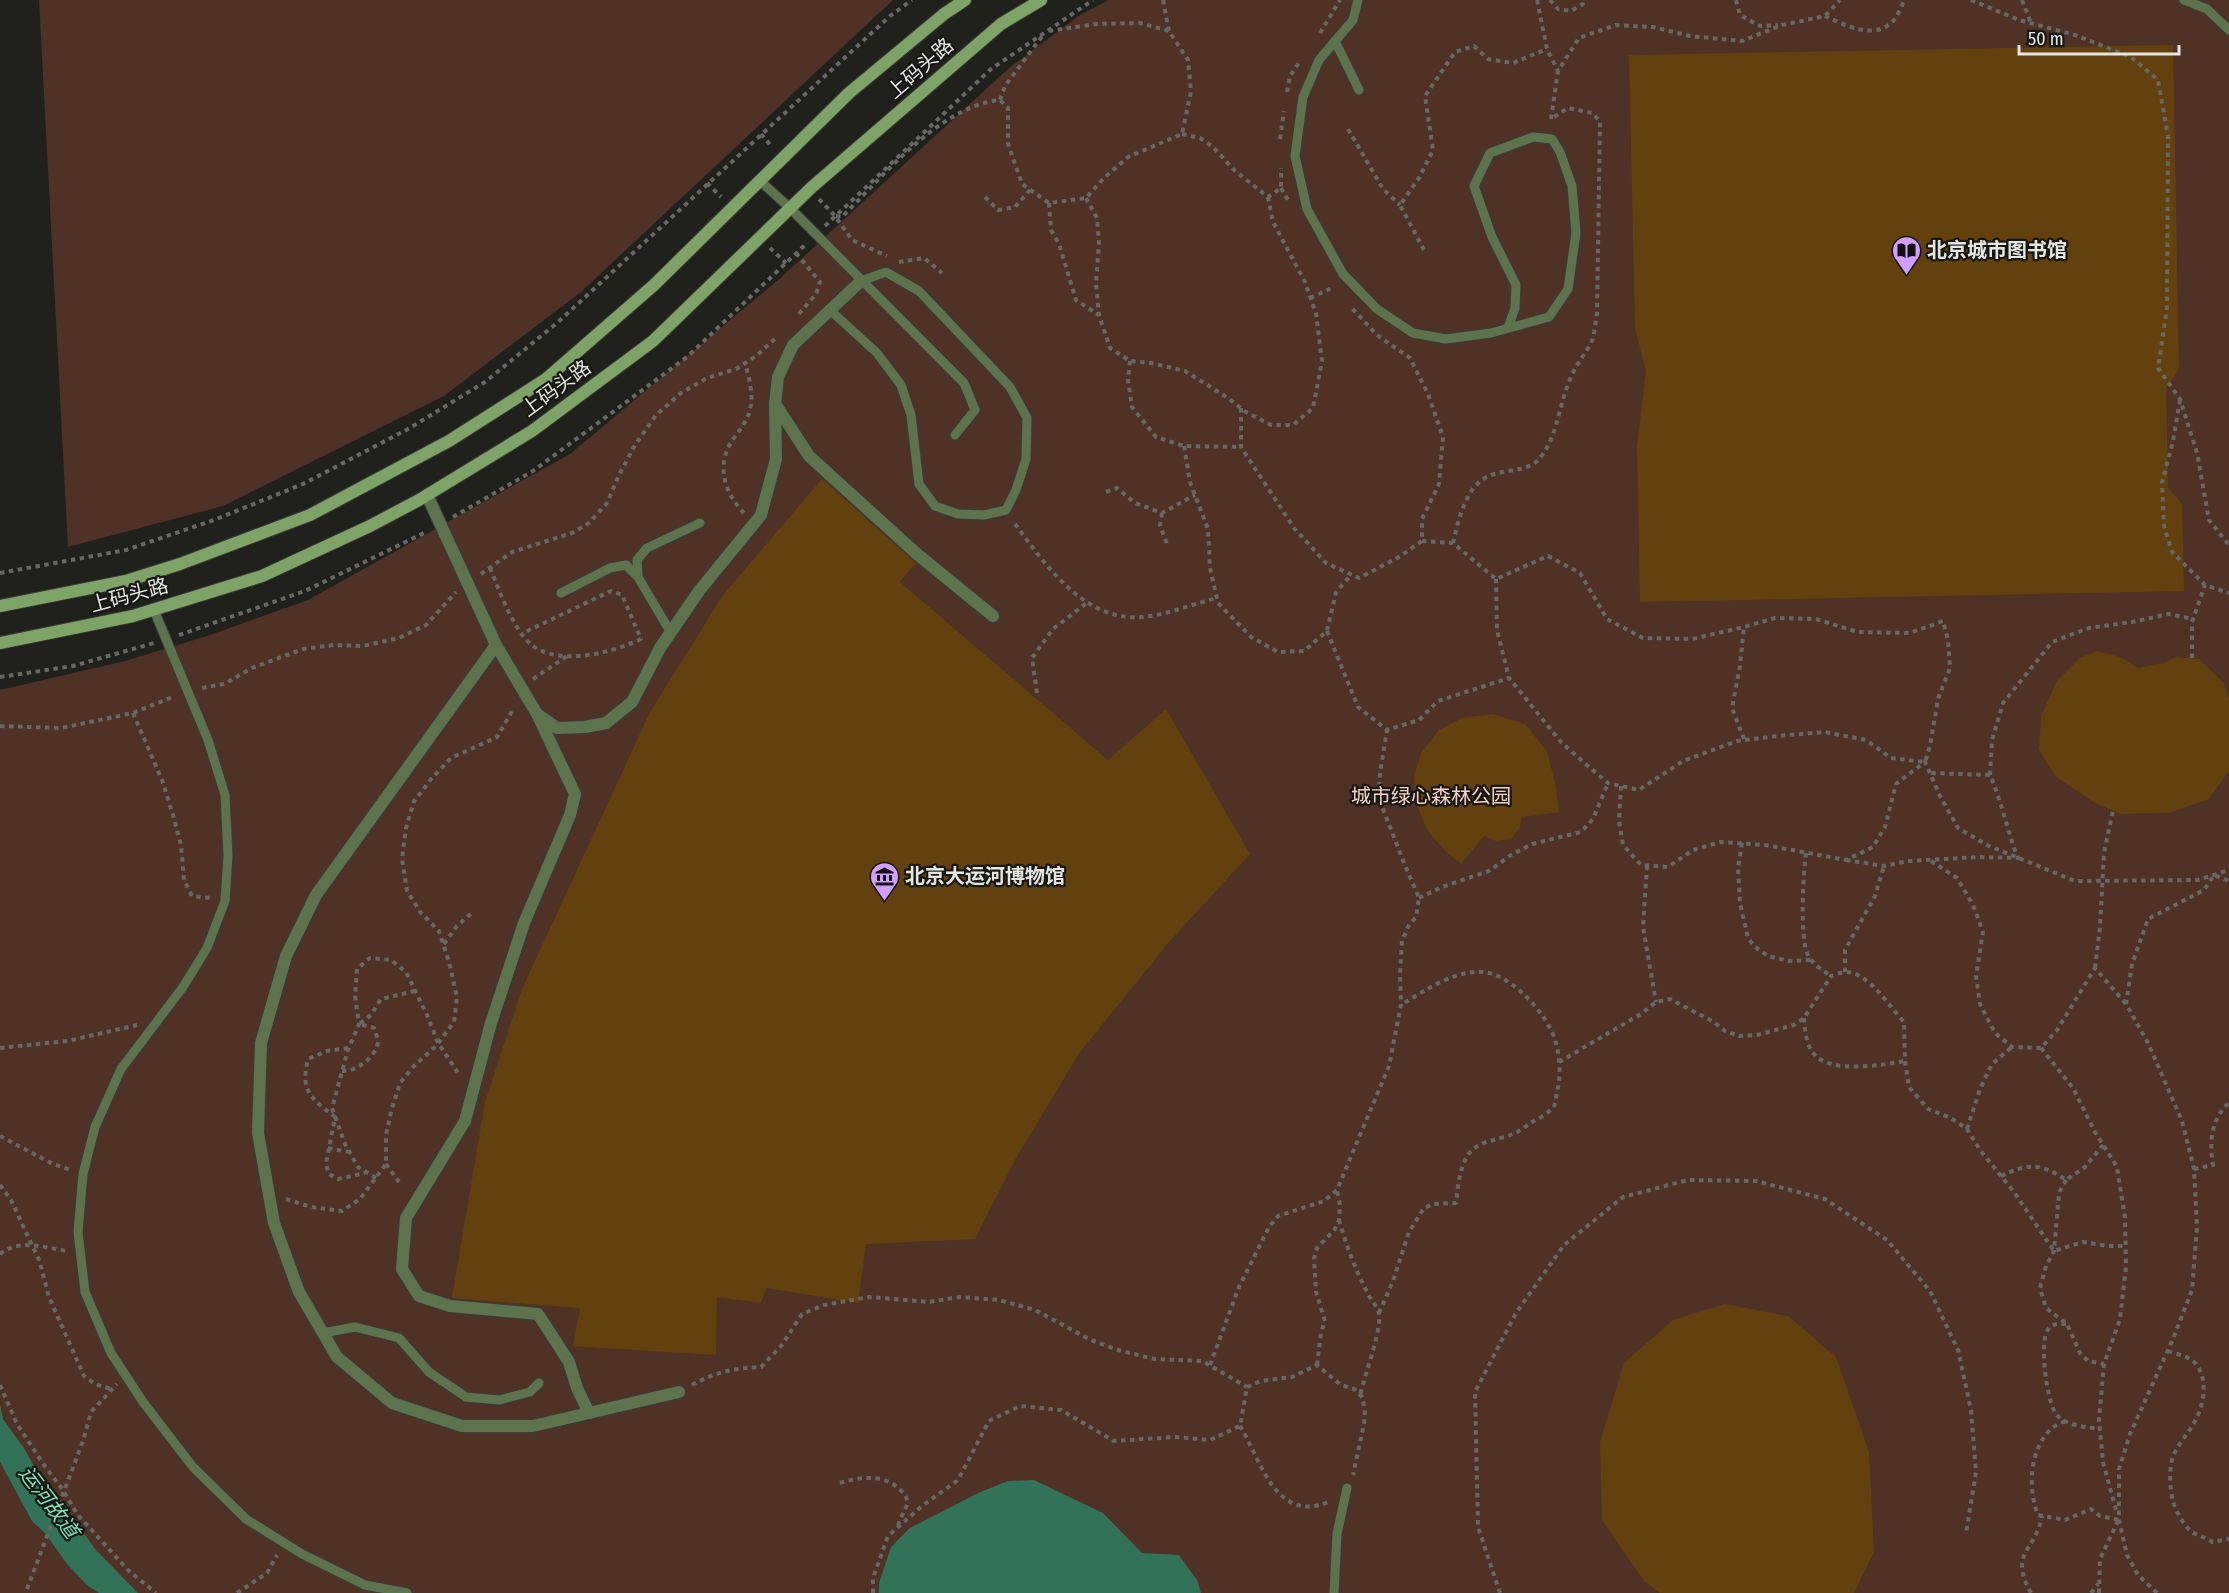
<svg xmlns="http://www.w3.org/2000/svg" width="2229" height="1593" font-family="'Fira Sans Condensed','Noto Sans SC',sans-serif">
<rect width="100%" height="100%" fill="#20201d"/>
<g fill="#4f3126">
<path d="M39,0H893L581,292L444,396L223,506L68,547Z"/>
<path d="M1109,0H2229V1593H0V690L125,661L207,636L308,600L570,454L777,281L1009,68L1080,15Z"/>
</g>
<g fill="#327259">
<path d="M0,1404L3,1419L24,1448L58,1509L83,1532L95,1549L138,1593H99L87,1585L67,1564L45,1533L32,1521L0,1462Z"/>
<path d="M1034,1480L1103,1513L1142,1553L1179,1555L1197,1580L1201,1593H879V1583L891,1547L910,1528L978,1493L1008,1481Z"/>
</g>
<g fill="#62410e">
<path d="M2173,45L2179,369L2166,388L2168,488L2182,504L2184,591L1640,602L1637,446L1646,371L1635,328L1629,55Z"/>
<path d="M822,479L916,563L900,582L1108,760L1166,709L1250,854L1170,941L1080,1052L1016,1158L975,1239L866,1244L858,1303L766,1288L761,1303L717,1297L716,1355L573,1346L580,1308L452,1298L485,1102L522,989L650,712L723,595Z"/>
<path d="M2097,651L2120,657L2138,668L2164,663L2176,657L2199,659L2224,683L2229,699V771L2209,799L2169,813L2121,814L2095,803L2056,777L2039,750L2041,716L2057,681L2080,658Z"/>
<path d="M1493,714L1525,724L1547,751L1556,787L1559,812L1522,817L1520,827L1512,838L1496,841L1484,836L1461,864L1446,852L1427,830L1416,803L1414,776L1421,753L1439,730L1462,718Z"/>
<path d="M1725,1304L1788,1316L1836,1357L1869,1452L1874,1552L1854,1593H1660L1644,1581L1602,1520L1600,1442L1624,1363L1673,1320Z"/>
</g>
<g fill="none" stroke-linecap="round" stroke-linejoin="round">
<defs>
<g id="lane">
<path d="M1358,0L1353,20L1319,60L1303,97L1295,156L1307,209L1343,274L1377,309L1413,333L1446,339L1491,333L1549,317L1568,289L1576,233L1572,186L1560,152L1552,139L1533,137L1490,153L1474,186L1492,237L1516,285L1515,308L1508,328"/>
<path d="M2184,0L2207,9L2229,30"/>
<path d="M1335,41L1359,90"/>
<path d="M759,180L790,208L964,383L975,410L955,435"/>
<path d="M830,310L877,353L901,385L911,415L919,484L935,506L958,514L984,515L1006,510L1016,490L1026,459L1027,418L1010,387L919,291L886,272L861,281"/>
<path d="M638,577L637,560L647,548L700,523"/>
<path d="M561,593L610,568L626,565L638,577L671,633"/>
<path d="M154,610L208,740L225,795L228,855L225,901L207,948L183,987L121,1069L95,1127L83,1174L78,1232L85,1292L111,1353L143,1402L193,1467L246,1519L302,1554L365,1585L407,1593"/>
<path d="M323,1333L355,1327L399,1338L429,1372L466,1397L499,1400L530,1392L539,1383"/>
<path d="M1334,1593L1337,1534L1347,1488"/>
</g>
<g id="street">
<path d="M776,405L809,456L917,554L993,616"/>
<path d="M427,495L496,645L316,895L286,956L261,1043L258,1133L274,1223L299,1292L337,1357L392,1403L462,1426H533L679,1392"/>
<path d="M496,645L537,714L557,728L585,727L606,723L632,702L660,648L699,591L761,515L776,459L775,404L778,377L793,345L861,281"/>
<path d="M537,714L575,794L570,815L524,923L491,1023L465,1121L406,1218L402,1269L419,1296L450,1306L538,1314L569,1362L577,1388L589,1413"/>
</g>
<g id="secondary">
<path d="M0,606L126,581L180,564L310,515L449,441L546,379L654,285L849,93L944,14L965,0"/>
<path d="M0,643L133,616L262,576L370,526L419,500L532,431L653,341L812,187L1001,24L1041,0"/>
</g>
</defs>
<use href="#lane" stroke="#3c3c39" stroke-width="11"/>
<use href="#street" stroke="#3c3c39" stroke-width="14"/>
<use href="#secondary" stroke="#3c3c39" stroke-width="14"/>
<g stroke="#676764" stroke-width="4" stroke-dasharray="4.5 4.5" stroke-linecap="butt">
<path d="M1163,0L1169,31"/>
<path d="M1537,0L1547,49L1558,71"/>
<path d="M1550,0L1558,9L1571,11L1583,4L1584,0"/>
<path d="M1736,0L1740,15L1760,26L1778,25"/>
<path d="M1971,0L2019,20L2075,35L2131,57L2158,80L2168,136L2167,308L2158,368L2180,399L2197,453L2209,520L2229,545"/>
<path d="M2022,0L2031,23"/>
<path d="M1825,16C1845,25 1874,41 1893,21C1898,16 1901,6 1905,0"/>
<path d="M1320,33L1340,0"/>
<path d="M1287,92L1290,76L1300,61"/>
<path d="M1000,100L1005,86L1043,35"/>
<path d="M1551,119L1558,71L1579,38L1616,25L1653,27L1690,36L1742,41L1782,25L1825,16L1840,0"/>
<path d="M1348,129L1383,189L1400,205"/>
<path d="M761,134L772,147"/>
<path d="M1182,134L1200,138L1213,147L1234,170L1268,197L1281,188V168"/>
<path d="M1280,139L1284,111"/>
<path d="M707,183L721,197"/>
<path d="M1281,188L1288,200"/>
<path d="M985,197L998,210L1015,207L1030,190"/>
<path d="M1086,198L1097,218L1099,243L1096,284L1099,315L1110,348L1130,361L1151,363L1185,371L1228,398L1246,412L1271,425H1293L1313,408L1322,361L1316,314L1305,282L1273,222L1268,197"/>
<path d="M819,199L835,216L852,240L887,256"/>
<path d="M1049,203L1051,230L1059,244L1076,300L1099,315"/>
<path d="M836,216L842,217C883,176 940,106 1000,100L1008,108V144L1022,184L1049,203L1086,198L1104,178L1128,157L1182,134L1191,91L1188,60L1169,31L1140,23L1096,24L1049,31"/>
<path d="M825,226L991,69L1093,0"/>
<path d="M770,248L786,263"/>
<path d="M1424,250L1400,205L1419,178L1433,150L1425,96L1455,52L1474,46L1488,59L1513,63L1547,49"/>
<path d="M796,253L820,282L816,294L797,316"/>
<path d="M899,262L924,258L942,273"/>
<path d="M1310,298L1334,287"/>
<path d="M1130,361L1128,380L1132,407L1156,437L1184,446L1241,447"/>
<path d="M2180,400L2173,441L2162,483L2164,526L2172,552L2205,585L2229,593"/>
<path d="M1241,408V447L1294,528L1326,563L1359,578L1399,557L1422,541V519L1439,484L1443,437L1428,394L1410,358L1377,335L1351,307"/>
<path d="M1184,446L1190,482L1208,529L1210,568L1218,603L1251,637L1278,652L1304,651L1327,631L1336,592L1351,575"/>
<path d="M1106,492L1117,488L1135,503L1162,513L1195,495"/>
<path d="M744,513C726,495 717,469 729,446C736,433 747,424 750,409C754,395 749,377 745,363"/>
<path d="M1162,513L1160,525L1167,544"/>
<path d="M453,517L533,471L687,357L807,243"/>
<path d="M1015,524C1045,564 1084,622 1142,617C1167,615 1192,604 1217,598"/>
<path d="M1422,541L1453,543L1496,579L1548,556L1580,573L1607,619L1643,638L1692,639L1744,627L1775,618L1816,619L1858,632L1910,633L1943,621L1948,640L1950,668L1938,699L1930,746L1925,762L1891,758L1866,740L1825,732L1777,736L1737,741L1683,761L1639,790L1608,783L1581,760L1561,742L1509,678L1497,630L1496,579"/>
<path d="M1453,543C1458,522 1465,489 1485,478C1504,467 1530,475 1543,454C1557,434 1559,407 1568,385C1574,367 1581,360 1590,345C1595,337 1595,323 1597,313L1600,121L1592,113L1568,108L1551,119"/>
<path d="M490,568C499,590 514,632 533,646C561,666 611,653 641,639L622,595L611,591L523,633"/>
<path d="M0,573L126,550L214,520L303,484L408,429L485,382L557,323L890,16L912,0"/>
<path d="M481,574L512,552L572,533L589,523L607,503L619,475L635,445L656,415L681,393L707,378L736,369L756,356L777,337"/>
<path d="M1327,631L1358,707L1387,730L1419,720L1438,701L1509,678"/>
<path d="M179,635L305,591L426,532"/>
<path d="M2192,658V622L2205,585"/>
<path d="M0,677L73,666L154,643"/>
<path d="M533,679L567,656"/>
<path d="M202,688L224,684L252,668L303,649L334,645L363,646L399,638L426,625L456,592"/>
<path d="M1037,693L1032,658L1053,629L1088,602"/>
<path d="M133,713L162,780L173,815L181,845L184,880L192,896L211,898"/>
<path d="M0,726L61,728L133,713L175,696"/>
<path d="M1744,739L1732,708L1740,666L1744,627"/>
<path d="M1990,775L1992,740L2003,703L2052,642L2089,628L2132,622L2169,614L2193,619"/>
<path d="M1621,786L1619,821L1623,845L1641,865L1668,867L1693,850L1720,842L1765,845L1846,860L1873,847L1885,827L1896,784L1925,762L1940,796L1958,828L1989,846L2075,881L2198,880L2229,870"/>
<path d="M1742,843L1738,868L1740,903L1748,938L1755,947L1768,956L1788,961L1812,960"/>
<path d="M1806,853C1803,874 1800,935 1807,953C1812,964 1822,970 1831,976"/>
<path d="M1846,860L1884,866L1908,861L1978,857L2018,858C2007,831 2002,802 1990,775L1929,773"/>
<path d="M1931,861L1957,878L1973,905L1983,932L1976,976L1980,1004L1995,1033L2012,1047L2041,1048L2057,1030L2095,968L2126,1004"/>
<path d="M1647,866L1643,927L1656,1002"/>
<path d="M1419,898L1442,887L1489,871L1511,855L1532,844L1581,832L1593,819L1608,783"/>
<path d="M444,944L457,926L474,911"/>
<path d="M2095,968L2100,927L2104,853L2113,810"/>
<path d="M1845,972V950L1875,896L1884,866"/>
<path d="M1804,1018C1805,1030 1806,1045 1814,1054C1830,1074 1882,1065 1905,1061"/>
<path d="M0,1048L67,1041L137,1025"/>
<path d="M348,1048L327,1051L308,1059C300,1092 311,1098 335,1117L326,1164L329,1174L338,1179L365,1173"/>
<path d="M2041,1048L2073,1088L2095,1132L2117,1167L2125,1218L2126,1267L2120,1319L2104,1364L2099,1420L2103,1462L2117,1514"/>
<path d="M1559,1062L1641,1014L1656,1002L1670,999L1714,1022L1725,1031L1739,1036L1757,1035L1794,1025L1804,1018L1831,976C1835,975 1841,972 1846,972C1868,972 1890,1007 1904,1022L1905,1061L1909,1087L1928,1109L1951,1118L1967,1129L1980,1150L2014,1192L2054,1251L2083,1242L2108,1246H2126"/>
<path d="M342,1071C356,1072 376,1057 378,1042C378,1038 375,1032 374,1028L359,1024L371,1015L381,999L415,991"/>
<path d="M1967,1129L1980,1089L1992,1064L2012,1047"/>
<path d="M0,1136L53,1164L71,1170"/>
<path d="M328,1148L348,1152"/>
<path d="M386,1164L399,1182"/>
<path d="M2194,1169L2213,1165C2209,1142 2211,1119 2229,1103"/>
<path d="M2001,1176C2029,1163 2041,1163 2066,1180L2085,1167L2103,1145"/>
<path d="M376,1178L358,1167L345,1144L332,1108L348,1050L359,1024L355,996L357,969L370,958L391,960L406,972L427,1015L438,1043L460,1076"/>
<path d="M2066,1180L2059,1193L2054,1251L2046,1266L2040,1288L2046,1308L2067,1324L2080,1353L2088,1361L2104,1364"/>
<path d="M0,1185L11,1200L39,1260L49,1297L84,1376L95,1384L111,1389"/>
<path d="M286,1199L311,1207L342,1211L360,1199L386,1164V1135L392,1108L400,1083L414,1066L436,1046L454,1022L457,997L449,962L439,931L421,913L407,891L402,859L406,828L414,801L432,778L451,758L497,737L514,708"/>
<path d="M1339,1220C1346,1245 1356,1271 1368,1294C1371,1300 1378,1307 1379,1314C1382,1330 1364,1376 1360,1396"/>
<path d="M0,1254C21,1238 44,1248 68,1251"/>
<path d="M1379,1313L1393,1281L1409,1232L1424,1208L1433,1204L1456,1203C1458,1187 1459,1169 1468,1155C1476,1141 1499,1140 1513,1134C1520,1131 1526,1126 1532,1122C1539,1119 1550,1112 1554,1106C1556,1102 1556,1096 1557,1092C1561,1077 1560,1058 1556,1043C1549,1016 1515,979 1489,973C1461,966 1425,990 1401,1005"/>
<path d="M2066,1324C2060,1324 2054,1323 2049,1328C2038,1339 2047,1402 2056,1414C2065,1426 2087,1427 2100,1429"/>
<path d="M2168,1351C2176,1354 2187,1356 2193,1361C2208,1374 2205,1401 2197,1417C2190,1433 2177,1443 2172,1460C2169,1472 2170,1489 2173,1501C2175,1510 2184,1526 2192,1532C2198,1536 2206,1537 2212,1542L2229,1539"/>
<path d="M1210,1365L1239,1287L1269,1227L1278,1216L1324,1201L1337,1190L1389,1066L1401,1005L1400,974L1402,941L1409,925L1416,917L1419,898L1404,863L1381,804L1379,789L1380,773L1387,730"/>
<path d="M1317,1365L1321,1333L1325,1321L1316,1292L1314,1259L1317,1248L1335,1229L1339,1220L1340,1205L1337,1190"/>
<path d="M0,1385L17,1424L44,1465L63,1490L77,1514L128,1570L156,1593"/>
<path d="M692,1385C715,1372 735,1368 761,1367L782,1345L802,1314L824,1305L869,1297L929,1302L959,1297L999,1300L1035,1310L1091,1340L1118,1350L1154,1359L1202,1361L1247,1387"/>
<path d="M1247,1387L1261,1381L1292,1377L1317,1365L1341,1385L1354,1389L1362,1397L1365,1410L1364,1424L1353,1475"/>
<path d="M2065,1421C2060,1424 2053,1426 2049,1431C2029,1453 2028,1489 2038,1515L2065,1520L2091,1509L2100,1516L2119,1520"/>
<path d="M1240,1426C1261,1460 1275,1524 1329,1502"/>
<path d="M840,1483C859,1477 883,1474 898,1488C903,1492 908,1497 907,1504C906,1510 900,1517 898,1526"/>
<path d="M27,1589L83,1441L91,1412L117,1384"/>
<path d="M237,1593L267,1573L277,1555"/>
<path d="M873,1593V1578L888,1536L922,1506L958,1480L989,1421L1020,1406L1061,1410L1114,1441L1175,1437L1210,1440L1240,1426L1247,1387"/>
<path d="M1500,1593L1478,1527L1475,1392L1516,1313L1564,1245L1623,1197L1688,1180L1756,1181L1825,1199L1887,1240L1930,1291L1958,1350L1971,1410L1976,1472L1966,1534"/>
<path d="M2031,1593C2008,1552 2036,1551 2042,1516"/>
<path d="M2091,1593L2098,1584"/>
<path d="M2099,1593L2100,1559L2118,1521"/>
<path d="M2157,1593L2138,1575L2127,1555L2119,1520V1469L2130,1434L2173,1339L2192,1290L2197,1227L2194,1169L2182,1121L2148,1043L2126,1004L2132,964L2148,919L2204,890L2214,875L2229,881"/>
</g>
<use href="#lane" stroke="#5c734e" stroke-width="9"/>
<use href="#street" stroke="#5c734e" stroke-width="12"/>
<use href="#secondary" stroke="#7ea367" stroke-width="12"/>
</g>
<defs>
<symbol id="library-pin" viewBox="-11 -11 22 30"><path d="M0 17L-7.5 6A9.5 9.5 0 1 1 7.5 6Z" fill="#d19dfe" stroke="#171714"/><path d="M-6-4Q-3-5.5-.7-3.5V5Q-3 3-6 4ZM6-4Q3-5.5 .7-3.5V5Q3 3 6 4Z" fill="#111"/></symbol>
<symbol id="museum-pin" viewBox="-11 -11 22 30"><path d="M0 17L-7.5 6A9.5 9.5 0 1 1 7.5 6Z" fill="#d19dfe" stroke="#171714"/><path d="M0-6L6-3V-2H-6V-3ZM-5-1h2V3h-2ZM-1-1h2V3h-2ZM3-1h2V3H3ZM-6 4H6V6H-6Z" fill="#111"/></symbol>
</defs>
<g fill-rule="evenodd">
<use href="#library-pin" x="1890" y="234" width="33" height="45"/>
<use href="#museum-pin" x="868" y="860" width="33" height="45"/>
</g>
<g text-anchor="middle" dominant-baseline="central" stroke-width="4.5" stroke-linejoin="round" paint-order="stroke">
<g font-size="20" fill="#e5e5e2" stroke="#171714">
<text transform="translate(920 68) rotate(-41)">上码头路</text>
<text transform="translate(556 388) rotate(-36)">上码头路</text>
<text transform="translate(129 595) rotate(-15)">上码头路</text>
</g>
<g font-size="20" font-weight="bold" fill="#e5e5e2" stroke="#171714" text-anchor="start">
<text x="1927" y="250">北京城市图书馆</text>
<text x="905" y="876">北京大运河博物馆</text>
</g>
<g font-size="20" fill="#f4d1c4" stroke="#171714">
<text x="1431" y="796">城市绿心森林公园</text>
</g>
<g font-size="21" font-style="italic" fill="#7fdeb6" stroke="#171714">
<text transform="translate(49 1502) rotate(53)">运河故道</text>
</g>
</g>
<path d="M2019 45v9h160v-9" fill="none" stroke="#e5e5e2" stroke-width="3"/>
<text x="2028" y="45" font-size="18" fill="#e5e5e2" stroke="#171714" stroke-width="4.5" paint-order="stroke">50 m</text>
</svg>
